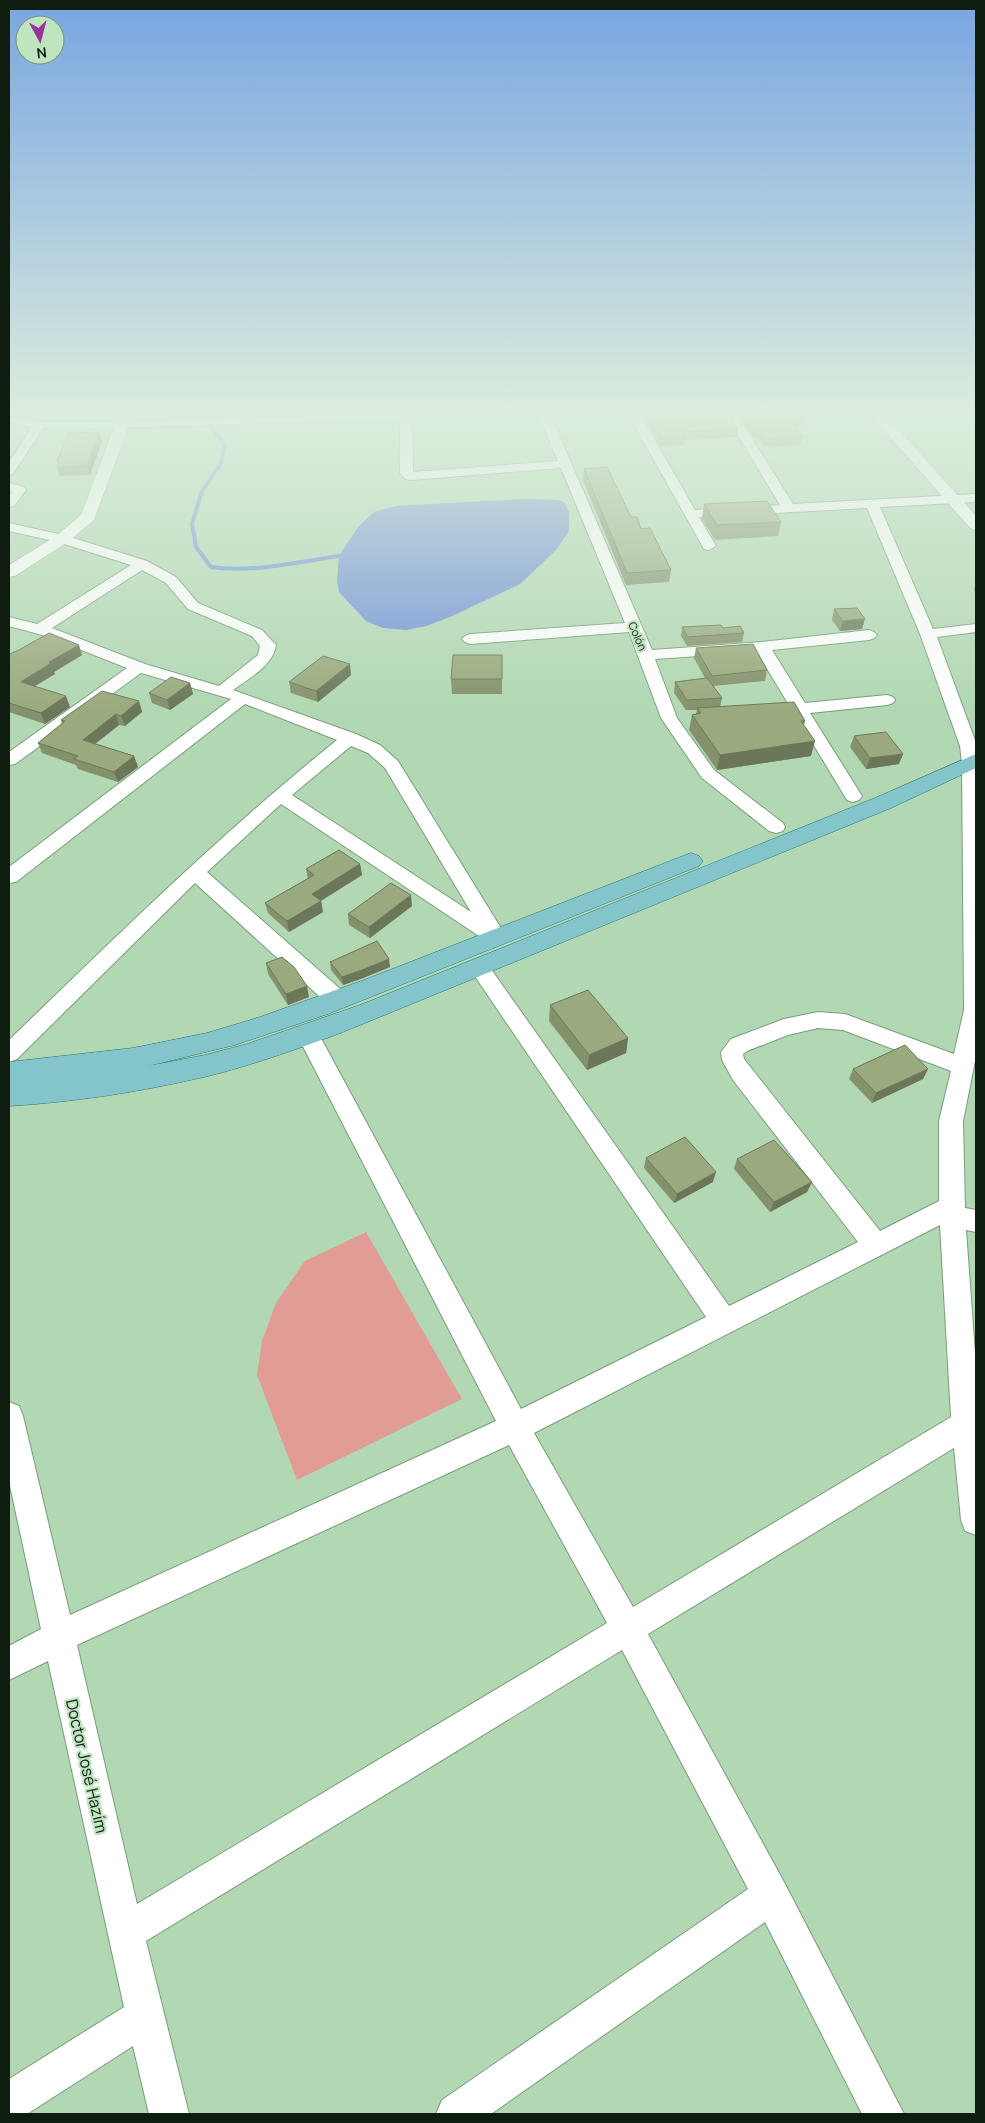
<svg xmlns="http://www.w3.org/2000/svg" width="985" height="2123" font-family="Manrope,sans-serif">
<rect width="100%" height="100%" fill="#b2d8b3"/>
<path fill="#e19c96" d="M366,1232L462,1399L297,1480L257,1375L262,1341L276,1303L305,1261Z"/>
<path fill="#7392d8" d="M526,499L557,500L564,502L569,512V531L556,550L520,584L450,617L426,626L406,630L383,628L366,621L339,592L337,582L339,556L358,527L374,512L396,506Z"/>
<g fill="none" stroke-linecap="round" stroke-linejoin="round">
<g stroke="#7392d8" stroke-width="4">
<path d="M184,414L188,415"/>
<path d="M212,428L225,446L221,463L202,491L192,524L196,547L211,567C254,573 296,562 339,556"/>
</g>
<defs>
<g id="street">
<path d="M332,414H431L425,417L122,428H43L13,474L9,475V462L32,427L9,422V416L39,422H122Z"/>
<path d="M538,414H550L652,650L762,642L869,630L874,632L877,635L874,638L869,640L772,650L805,703L887,695L893,697L895,700L893,703L887,705L810,713L862,796L859,800L853,802L847,800L795,714L768,717L762,715L760,712L762,709L789,705L757,652L655,659L677,718L714,770L783,823L785,827L783,831L776,833L769,831L702,778L661,718L629,632L470,644L465,642L462,639L465,636L470,634L625,623L561,468L410,480L406,479L400,473V424L406,421L412,424L413,472L558,461Z"/>
<path d="M628,414H640L695,510L780,505L725,414H737L793,504L976,494V502L880,507L933,629L976,624V632L937,637L976,743V1056L963,1121L965,1208L976,1210V1232L966,1230L976,1367V1535L965,1531L961,1520L954,1448L648,1634L784,1882L904,2114H862L765,1922L491,2114H436L442,2100L748,1889L622,1650L146,1941L189,2114H149L133,2046L27,2114H9V2079L124,2007L48,1661L9,1680V1646L41,1629L9,1481V1402L19,1406L23,1416L70,1615L496,1421L297,1035L300,1029L308,1027L316,1029L521,1409L706,1317L472,972L469,967L472,962L479,959L486,962L729,1306L858,1242L733,1080L722,1060L721,1052L731,1039L784,1019L818,1012L845,1014L954,1054L964,1010L962,763L960,746L920,634L867,508L699,517L716,546L709,550L704,549ZM818,1028L843,1030L951,1071L939,1121V1201L880,1231L744,1059L743,1054L747,1051L788,1035ZM940,1225L951,1417L633,1607L534,1433ZM509,1445L607,1623L137,1904L77,1645Z"/>
<path d="M9,483L24,487L26,490L14,506L9,507V495L12,492L9,491Z"/>
<path d="M9,523L67,536L147,561L176,577L198,603L262,630L276,645C273,666 249,678 233,690L356,734L380,745L398,761L507,938L504,943L497,945L485,940L281,804L207,872L346,994L349,1000L346,1006L338,1008L330,1006L195,883L17,1059L9,1062V1040C116,937 221,833 337,740L245,704L16,882L9,883V867L231,699L141,673L15,764L9,765V752L127,668L46,636L9,626V617L37,624L131,565L58,542L9,531ZM142,570L166,583L188,609L252,636L260,646L258,655L219,686L145,664L52,628ZM351,746L368,753L385,768L471,912L292,795Z"/>
</g>
<g id="secondary">
<path d="M119,414H133L94,520L68,542L15,576L9,577V565L56,536L81,515Z"/>
<path d="M870,414H885L976,516V530L970,528Z"/>
</g>
<path id="primary" d="M976,754V768L891,808L338,1034C294,1050 250,1066 204,1077C140,1092 74,1102 9,1106V1062L133,1048L207,1033L257,1018L364,980L683,856L691,853L699,856L703,861L699,866L328,1014L235,1045L148,1066L205,1055L247,1044L360,1005L875,798Z"/>
</defs>
<use href="#street" stroke="#799c7a" stroke-width="2"/>
<use href="#secondary" stroke="#799c7a" stroke-width="1"/>
<use href="#primary" stroke="#267173" stroke-width="1"/>
<use href="#street" fill="#fff" fill-rule="evenodd"/>
<use href="#secondary" fill="#fff" fill-rule="evenodd"/>
<use href="#primary" fill="#84c5cb" fill-rule="evenodd"/>
</g>
<g fill="#84926c">
<path d="M642,414H729L738,429L737,437L685,440L684,445L661,446Z"/>
<path d="M739,414H802L805,417L803,426H794L803,436L801,445L765,447L759,439L753,436Z"/>
<path d="M102,441L90,475L59,476L57,467L58,464L57,461Z"/>
<path d="M584,469L631,517L641,529L671,570L669,582L626,585L583,480Z"/>
<path d="M704,504L781,522L778,536L715,540L702,519Z"/>
<path d="M976,584V596L974,589Z"/>
<path d="M834,609L862,629L840,631L832,620Z"/>
<path d="M682,627L723,628L744,633L742,642L687,646L681,636Z"/>
<path d="M696,648L767,670L765,681L713,686L722,698L720,707L805,721L804,725L811,756L717,770L689,730L692,715L696,714L697,710H686L674,693L675,682L705,678L694,658Z"/>
<path d="M9,654L82,655L54,672L55,674L35,686L70,707L45,724L9,712Z"/>
<path d="M502,655V694H452L451,679Z"/>
<path d="M351,675L318,702L291,693L289,682Z"/>
<path d="M190,683L193,694L170,710L152,703L149,693Z"/>
<path d="M139,701L142,712L125,726L119,725L95,744L134,756L138,767L118,782L78,769L76,765L42,753L38,743L62,724L61,720Z"/>
<path d="M854,736L899,764L866,769L850,747Z"/>
<path d="M360,864L362,875L321,901L323,912L289,932L268,913L265,903L308,879L306,869Z"/>
<path d="M412,906L370,938L349,925L348,914Z"/>
<path d="M330,962L390,967L363,978L343,985L331,970Z"/>
<path d="M266,963L309,997L288,1005L268,974Z"/>
<path d="M550,1005L628,1038L626,1053L587,1070L549,1021Z"/>
<path d="M853,1069H928L923,1079L872,1103L849,1079Z"/>
<path d="M646,1158L713,1182L674,1203L644,1168Z"/>
<path d="M737,1159L812,1182L807,1192L770,1212L734,1169Z"/>
</g>
<g fill="#6b7758">
<path d="M99,432L102,441L90,475L87,466Z"/>
<path d="M865,619L862,629L840,631L843,621Z"/>
<path d="M79,645L82,655L54,672L55,674L25,692L21,682L49,662Z"/>
<path d="M350,664L351,675L318,702L316,691Z"/>
<path d="M190,683L193,694L170,710L167,700Z"/>
<path d="M66,696L70,707L45,724L41,713Z"/>
<path d="M139,701L142,712L125,726L121,716Z"/>
<path d="M116,714L119,725L87,750L83,740Z"/>
<path d="M815,741L811,756L717,770L720,755Z"/>
<path d="M903,754L899,764L866,769L870,758Z"/>
<path d="M134,756L138,767L118,782L114,772Z"/>
<path d="M360,864L362,875L314,905L312,894Z"/>
<path d="M411,895L412,906L370,938L369,927Z"/>
<path d="M321,901L323,912L289,932L287,921Z"/>
<path d="M389,959L390,967L363,978L343,985L342,977Z"/>
<path d="M307,986L309,997L288,1005L286,994Z"/>
<path d="M628,1038L626,1053L587,1070L589,1055Z"/>
<path d="M928,1069L923,1079L872,1103L876,1093Z"/>
<path d="M716,1172L713,1182L674,1203L677,1194Z"/>
<path d="M812,1182L807,1192L770,1212L774,1202Z"/>
</g>
<g fill="#99aa7e" stroke="#6b7758">
<path d="M648,414H729L738,429L682,432L685,437L662,438Z"/>
<path d="M746,414H802L805,417H787L803,436L767,439L761,431L755,428Z"/>
<path d="M99,432L87,466L57,467L59,461H57L68,433Z"/>
<path d="M607,467L631,517H637L641,529L650,528L671,570L627,573L584,469Z"/>
<path d="M767,501L781,522L717,525L704,504Z"/>
<path d="M857,608L865,619L843,621L834,609Z"/>
<path d="M721,625L723,628L740,626L744,633L688,637L682,627Z"/>
<path d="M49,633L79,645L49,662L51,663L21,682L66,696L41,713L9,703V654L19,650Z"/>
<path d="M753,644L767,670L712,676L696,648Z"/>
<path d="M453,655H502V679H451Z"/>
<path d="M323,656L350,664L316,691L289,682Z"/>
<path d="M171,677L190,683L167,700L149,693Z"/>
<path d="M707,678L722,698L687,700L675,682Z"/>
<path d="M102,691L139,701L121,716L116,714L83,740L134,756L114,772L74,759L78,756L38,743L65,721L61,720Z"/>
<path d="M794,702L805,721H801L815,741L720,755L692,715L701,713L697,708Z"/>
<path d="M886,732L903,754L870,758L854,736Z"/>
<path d="M339,850L360,864L312,894L321,901L287,921L265,903L314,875L306,869Z"/>
<path d="M391,883L411,895L369,927L348,914Z"/>
<path d="M377,941L389,959L362,970L342,977L330,962Z"/>
<path d="M282,957L294,967L307,986L286,994L266,963Z"/>
<path d="M588,990L628,1038L589,1055L550,1005Z"/>
<path d="M905,1045L928,1069L876,1093L853,1069Z"/>
<path d="M685,1137L716,1172L677,1194L646,1158Z"/>
<path d="M774,1140L812,1182L774,1202L737,1159Z"/>
</g>
<linearGradient id="sky" x2="0" y2="1"><stop stop-color="#79a6e2"/><stop offset="0.58" stop-color="#dceddd"/><stop offset="1" stop-color="#dceddd" stop-opacity="0"/></linearGradient>
<rect width="985" height="711" fill="url(#sky)"/>
<g text-anchor="middle" dominant-baseline="central" stroke-width="4.5" stroke-linejoin="round" paint-order="stroke">
<g font-size="11" fill="#0f1d0f" stroke="#bfe5c0">
<text transform="translate(638 636) rotate(67)">Colón</text>
</g>
<g font-size="16" fill="#0f1d0f" stroke="#bfe5c0">
<text transform="translate(87 1766) rotate(77)">Doctor José Hazím</text>
</g>
</g>
<rect width="985" height="2123" fill="none" stroke="#0f1d0f" stroke-width="20"/>
<g transform="translate(40 40) rotate(173)"><circle r="24" fill="#bfe5c0" stroke="#799579"/>
<path d="M0-4L9 19L0 12L-9 19Z" fill="#96349c"/>
<text y="-8" font-size="14" font-weight="bold" text-anchor="middle" fill="#0f1d0f">N</text>
</g>
</svg>
